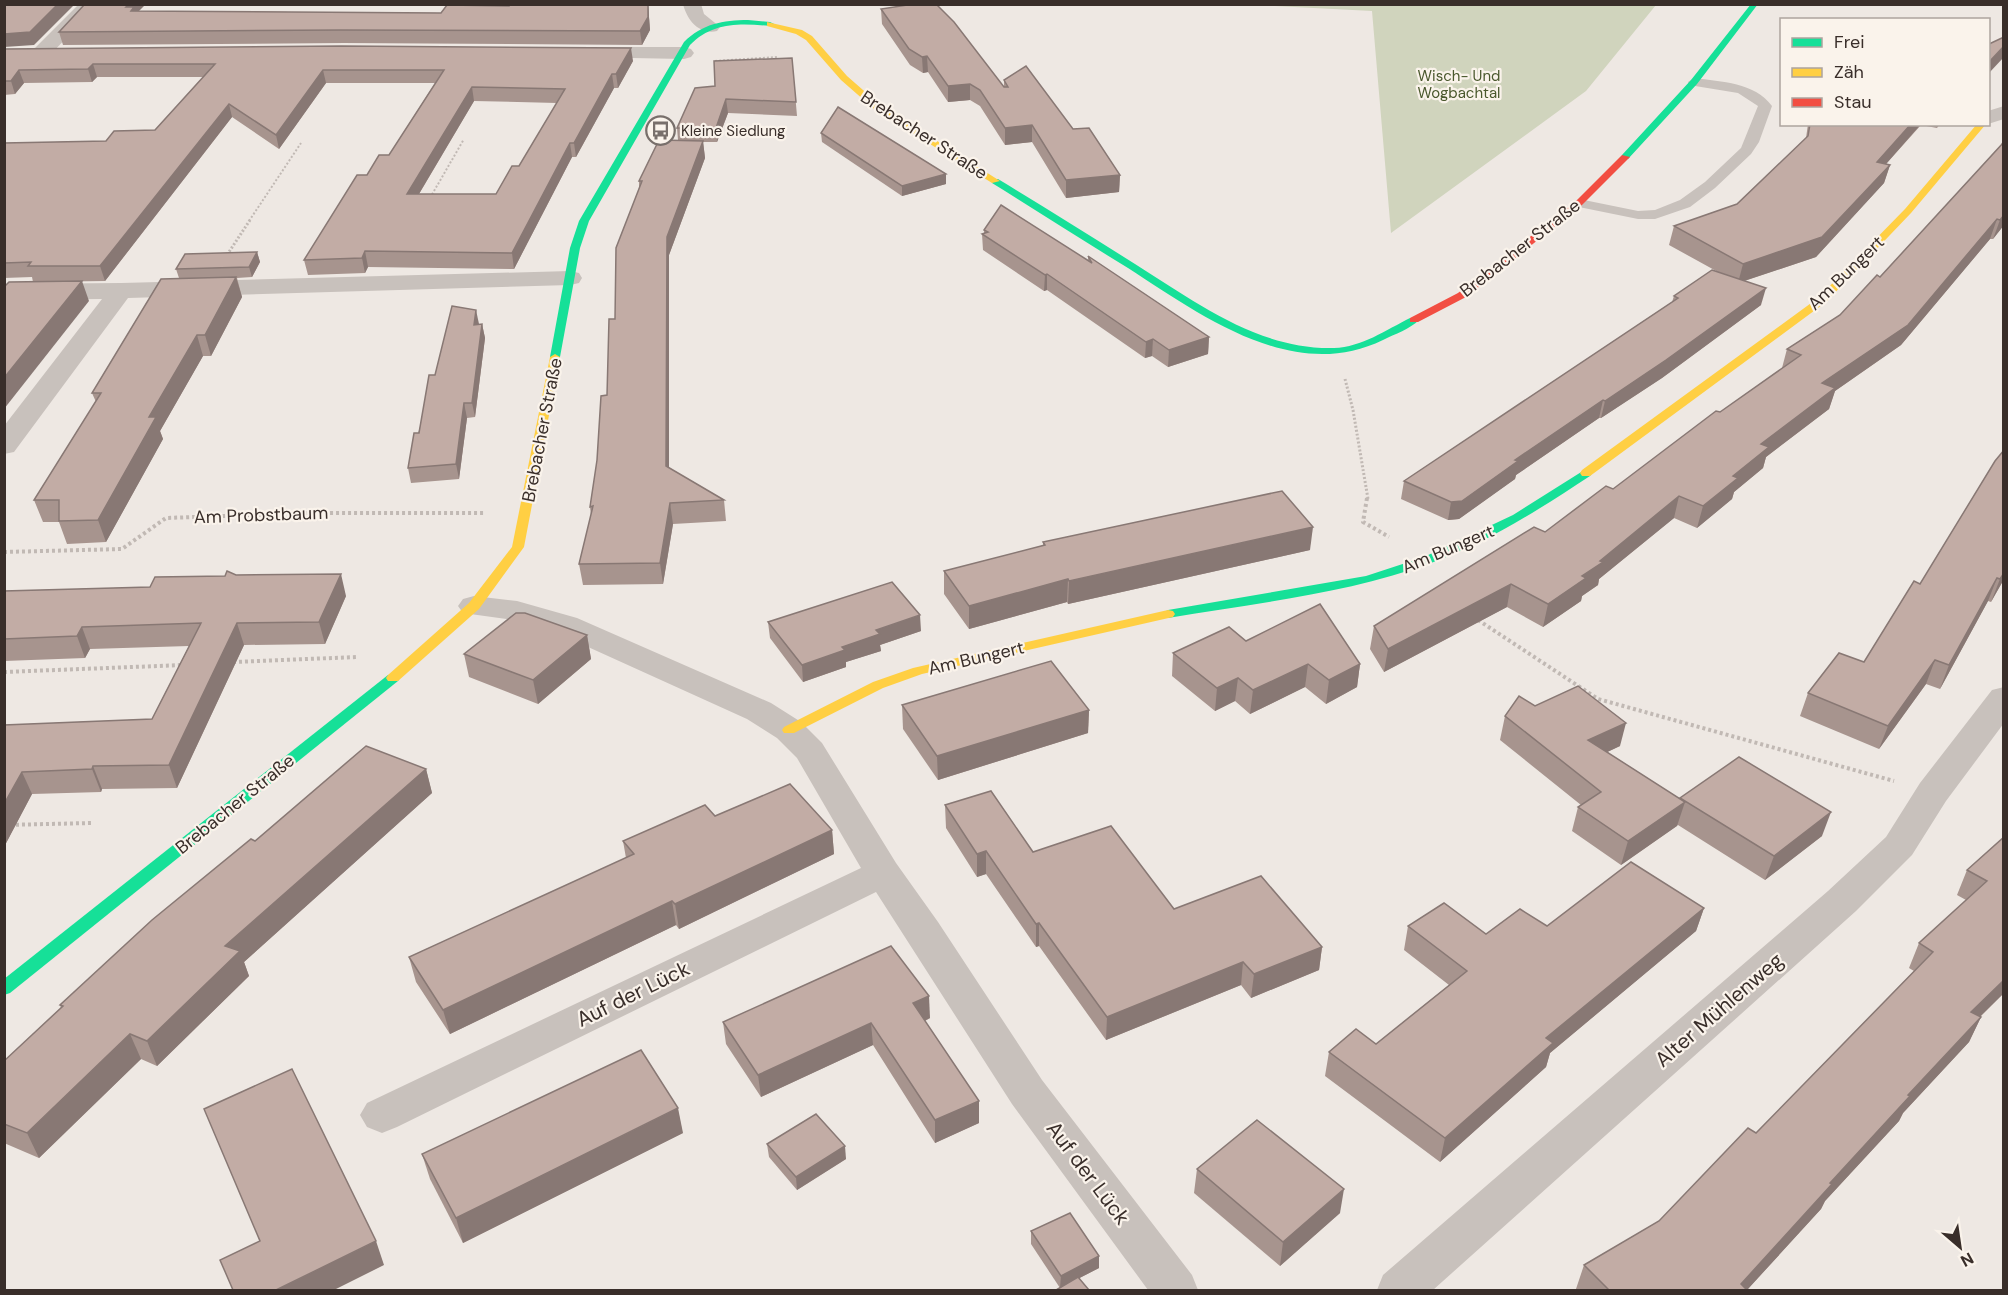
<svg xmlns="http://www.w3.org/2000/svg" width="2008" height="1295" font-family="'DM Sans',sans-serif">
<rect width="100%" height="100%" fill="#eee8e3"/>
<path fill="#d0d4bd" d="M1256,5L1656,4V5L1586,91L1391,233L1372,11Z"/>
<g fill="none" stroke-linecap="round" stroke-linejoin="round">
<g stroke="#c1b9b4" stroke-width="2" stroke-dasharray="2 2" stroke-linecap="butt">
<path d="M715,61L777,57"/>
<path d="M430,198L464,139"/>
<path d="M249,221L301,143"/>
</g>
<g stroke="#c1b9b4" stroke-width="3" stroke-dasharray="2 2" stroke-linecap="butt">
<path d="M227,255L250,220"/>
<path d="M1345,379L1353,410L1368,499"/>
</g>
<g stroke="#c1b9b4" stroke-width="4" stroke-dasharray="3 3" stroke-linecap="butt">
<path d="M1367,498L1363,522L1389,537"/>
<path d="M4,552L122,549L166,518L308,513H486"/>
<path d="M1478,620L1598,699L1894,781"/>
<path d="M233,662L357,657"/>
<path d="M4,672L184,665"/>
<path d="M4,825L92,823"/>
</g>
<path fill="#c8c1bc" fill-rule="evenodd" d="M1694,78C1722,82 1754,82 1772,106L1759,142L1751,154L1715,188L1690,207L1655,219H1638L1574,206L1572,203L1579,199L1638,211L1655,210L1680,200L1705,182L1741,148L1758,106L1738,93L1689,85L1688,82Z"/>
<g fill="#c8c1bc" fill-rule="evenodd">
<path d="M79,4H99L48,57H34L31,53L34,49Z"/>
<path d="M683,4H701L704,14L720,27L717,31C699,35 687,20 683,4Z"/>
<path d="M586,47H684L691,49L694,53L691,57L684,59L579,57L576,53L579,49Z"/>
<path d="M2004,106V119L1988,124V111Z"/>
<path d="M570,271L579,273L582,278L579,283L570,285L128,298L14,452L4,454V426L102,299L4,300V284L121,283Z"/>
<path d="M474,596L517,601L577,618L771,703L801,722L822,743L896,863L938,922L1042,1080L1192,1275L1198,1290H1148L1012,1104L876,892L397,1127L382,1133L367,1127L360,1115L367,1103L861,868L797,758L777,738L747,719L555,632L514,620L463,613L458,606L463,599Z"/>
<path d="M2004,687V723L1946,801L1912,855L1856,911L1433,1290H1377L1383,1275L1828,891L1886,837L1920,783L1992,690Z"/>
</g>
<g fill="#16e098" fill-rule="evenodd">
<path d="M1751,4H1758L1697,84L1628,159H1622V155L1691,80Z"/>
<path d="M748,20L770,22L774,24L770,26C740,23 712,22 690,45L589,221L580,248L560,357L559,359H551L550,357L570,248L579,221L684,42C702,24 723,20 748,20Z"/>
<path d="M992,179H998C1044,207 1089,235 1135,264C1196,302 1258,350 1334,348C1362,347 1386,330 1410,318H1418L1419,320C1410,329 1395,334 1383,340C1293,384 1201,315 1128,268C1082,240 1037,211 992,183Z"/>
<path d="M1586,469L1590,470L1592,473L1590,476C1540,509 1488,542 1431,563C1347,594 1255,603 1168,618L1161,614L1168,610L1366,576L1424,557L1513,515Z"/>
<path d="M393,674L398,675L400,678L398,681L10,993L4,995V979L388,675Z"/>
</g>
<g fill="#ffcf43" fill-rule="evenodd">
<path d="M767,22L802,30L812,36L847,76L879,104L1000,181L992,183L873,108L841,80L806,40L796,34L767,26Z"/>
<path d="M1977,124H1986L1911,213L1826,302L1590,476H1582L1580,473L1582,470L1818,298L1905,209Z"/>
<path d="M555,354L560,357L524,547L479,609L398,681H388L386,678L388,675L469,603L512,547L550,357Z"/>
<path d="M1168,610L1173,611L1175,614L1173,617L922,674L883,688L794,733H784L782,730L784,727L873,682L913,668Z"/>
</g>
<path fill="#f24e42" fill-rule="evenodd" d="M1622,155L1630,157L1582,205L1466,297L1418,322H1410V318L1458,293L1576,201Z"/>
</g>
<g fill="#a7948e" fill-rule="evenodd">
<path d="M509,4H648L650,30L642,45L344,43L63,45L59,32L139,11L441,13L509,6Z"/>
<path d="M881,9L1004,87V80L1073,129L1120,175L1119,192L1066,198L1032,142L1005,145L980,106L970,100L948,102L928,72L923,73L910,65L882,24Z"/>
<path d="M4,49L633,61L618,88H614L576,157H572L514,269L368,267L365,273L308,275L304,260L367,175L389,155L435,83H326L279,149L232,117L105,281L33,282L32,277L4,278V143L106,141L155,130L203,77H97L92,82L24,83L15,94L4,95ZM474,101L557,103L519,166L496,194H419Z"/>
<path d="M792,58L797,116L728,113L717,142H703L705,158L669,255V468L724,500L726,521L673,524L663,584L583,585L579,564L591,515L590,507L607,395L615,319L639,188V181L678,140L677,128Z"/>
<path d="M1808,124H1940L1937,128L1921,125L1886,164L1890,165L1884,183L1816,257L1744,281L1761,305L1662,378L1601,418H1599L1516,475L1515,479L1459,519L1448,520L1401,499L1404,481L1672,302L1674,296L1718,272L1669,245L1674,226L1737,204L1806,138Z"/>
<path d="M821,133L946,184L902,196L822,142Z"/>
<path d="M2004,137V225L1993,239H1990L1901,345L1835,391L1829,409L1766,457L1763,468L1734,492L1732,499L1697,528L1674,518L1599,579L1598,585L1582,596L1581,601L1543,627L1507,607L1384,672L1370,649L1374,626L1545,532L1613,489L1782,368L1787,349L1840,315L1880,277L2001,145Z"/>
<path d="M984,230L1088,261V256L1209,337L1208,354L1168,367L1152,356L1145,358L1047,290L1044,291L983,250L982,234L984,233Z"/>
<path d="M257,252L260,262L252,277L237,278L242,297L211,356H203L160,431L163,439L106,542L67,544L59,522H43L34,500L96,402L92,393L179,278L176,269Z"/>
<path d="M482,324L485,338L475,417L467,418L459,479L411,483L408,468L435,375L479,325Z"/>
<path d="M2004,450V579L1991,602L1988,601L1940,689L1926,684L1879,749L1800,716L1808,693L1864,662L1920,584Z"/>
<path d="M1043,542L1310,550L1068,604L1067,602L969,629L944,594V571L1043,546Z"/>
<path d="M236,575L346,596L325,644L244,645L177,788L102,789L101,792L32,794L4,847V725L152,719L189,646L90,649L85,658L4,661V591L150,587Z"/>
<path d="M768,622L921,631L880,645L881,651L846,662V667L803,682L770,638Z"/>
<path d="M587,635L591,659L538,704L469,677L464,654Z"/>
<path d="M1246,641L1360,664L1357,687L1326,704L1305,687L1250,714L1235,701L1215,711L1172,676L1173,653Z"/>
<path d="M902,705L1089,710L1088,733L938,780L903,729Z"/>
<path d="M1535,706L1620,746L1607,752L1680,799L1822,836L1765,880L1678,825L1621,865L1572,831L1578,807L1581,805L1500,740L1505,716Z"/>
<path d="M426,769L432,793L244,962L249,976L157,1066L141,1059L39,1158L4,1143V1061L61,1008L60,1005L255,841Z"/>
<path d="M945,805L1033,852L1174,909L1322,947L1319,970L1251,998L1241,985L1106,1040L1039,946L1036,947L986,874L977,877L946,828Z"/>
<path d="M715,816L832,830L834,854L679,929L676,925L450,1034L416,982L409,957L626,858L623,841Z"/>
<path d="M2004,837V993L1980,1017H1981L1969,1042L1903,1113L1899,1121L1825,1201L1821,1209L1747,1290H1577L1576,1289L1584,1265L1659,1221L1756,1133L1914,971L1909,968L1919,943L1966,900L1957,895L1967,870Z"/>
<path d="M1704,908L1696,931L1550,1053L1546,1067L1440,1162L1325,1076L1329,1052L1376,1044L1449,985L1404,950L1408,926L1486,934Z"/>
<path d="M930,1018L925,1021L979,1123L935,1143L873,1045L761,1097L726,1044L723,1022Z"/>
<path d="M683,1133L463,1243L430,1179L422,1154Z"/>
<path d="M767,1144L846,1159L797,1190L769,1157Z"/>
<path d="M1197,1169L1340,1213L1280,1266L1194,1193Z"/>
<path d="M1031,1231L1099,1268L1060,1288L1031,1244Z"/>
</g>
<g fill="#887874">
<path d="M58,4H75L34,45L4,47V34Z"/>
<path d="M129,4H146L136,14L126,7Z"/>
<path d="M648,4L650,30L642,45L640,31Z"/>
<path d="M2004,46V57L1989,73V62Z"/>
<path d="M631,48L633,61L618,88L616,74Z"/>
<path d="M927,56L928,72L923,73L922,57Z"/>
<path d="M93,64L97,77L92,82L88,69Z"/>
<path d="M19,70L24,83L15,94L11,81Z"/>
<path d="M323,70L326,83L279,149L276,135Z"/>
<path d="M612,74L614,88L576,157L574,143Z"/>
<path d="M970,84V100L948,102V86Z"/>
<path d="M472,87L474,101L410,209L407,194Z"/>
<path d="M726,99L728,113L717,142L716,128Z"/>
<path d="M229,104L232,117L105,281L100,266Z"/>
<path d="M1911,124H1921L1872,180L1877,162Z"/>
<path d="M1032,125V142L1005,145V128Z"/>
<path d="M703,141L705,158L669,255V487L666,466L667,237Z"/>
<path d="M570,143L572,157L514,269L512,253Z"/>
<path d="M1890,165L1884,183L1816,257L1738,283L1743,264Z"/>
<path d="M946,174V184L902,196V186Z"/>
<path d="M1120,175L1119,192L1066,198V180Z"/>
<path d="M2004,215V225L1993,239L2000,220Z"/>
<path d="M1997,219L1990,239L1901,345L1835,391L1829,409L1766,457L1763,468L1734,492L1732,499L1697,528L1703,506L1733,476L1761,444L1822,383Z"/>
<path d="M365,251L368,267L365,273L362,258Z"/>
<path d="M257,252L260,262L252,277L249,267Z"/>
<path d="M1047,274V290L1044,291L1045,275Z"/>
<path d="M236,277L242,297L211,356L205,335Z"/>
<path d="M82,281L89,301L4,409V378Z"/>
<path d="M1766,288L1761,305L1662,378L1601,418L1605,401Z"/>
<path d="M476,310L479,324L477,339L474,325Z"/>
<path d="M482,324L485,338L475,417L472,403Z"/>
<path d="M197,335L203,356L160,431L163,439L106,542L98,520L149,417Z"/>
<path d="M1209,337L1208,354L1168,367L1169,350Z"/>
<path d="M1153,339L1152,356L1145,358L1146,342Z"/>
<path d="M1603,400L1599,418L1516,475L1515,479L1459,519L1448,520L1451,502Z"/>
<path d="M464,403L467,418L459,479L456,464Z"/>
<path d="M1679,496L1674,518L1599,579L1598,585L1582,596L1581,601L1543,627L1548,604L1600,561Z"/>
<path d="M670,503L673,524L663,584L660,563Z"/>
<path d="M1313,527L1310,550L1068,604L1069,581Z"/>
<path d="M2004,573V579L1991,602L2000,579Z"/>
<path d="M341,574L346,596L325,644L319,622Z"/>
<path d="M1997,578L1988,601L1940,689L1949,665Z"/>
<path d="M1068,579L1067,602L969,629V606Z"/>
<path d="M1511,584L1507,607L1384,672L1388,649Z"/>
<path d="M920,615L921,631L880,645L881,651L846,662V667L803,682L802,665L842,647L876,630Z"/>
<path d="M237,623L244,645L177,788L169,765Z"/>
<path d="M82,627L90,649L85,658L77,636Z"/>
<path d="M587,635L591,659L538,704L533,680Z"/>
<path d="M1935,660L1926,684L1879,749L1888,726Z"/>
<path d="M1308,664L1305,687L1250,714L1253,690Z"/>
<path d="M1360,664L1357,687L1326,704L1329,680Z"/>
<path d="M1238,678L1235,701L1215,711L1217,688Z"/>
<path d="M1089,710L1088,733L938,780L937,756Z"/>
<path d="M1626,723L1620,746L1582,764L1588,740Z"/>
<path d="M93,766L102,789L101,792L92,769Z"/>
<path d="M426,769L432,793L244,962L249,976L157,1066L147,1041L225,946Z"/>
<path d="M22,772L32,794L4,847V804Z"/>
<path d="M1685,802L1677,826L1621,865L1628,841Z"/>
<path d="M1831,812L1822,836L1765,880L1774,856Z"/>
<path d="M832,830L834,854L679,929L675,904Z"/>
<path d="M986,851V874L977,877V854Z"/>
<path d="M672,901L676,925L450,1034L443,1010Z"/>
<path d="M1704,908L1696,931L1550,1053L1546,1067L1440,1162L1445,1138L1546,1038Z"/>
<path d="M1039,923V946L1036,947V924Z"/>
<path d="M1322,947L1319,970L1251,998L1254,974Z"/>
<path d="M1243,962L1241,985L1106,1040L1107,1017Z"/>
<path d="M2004,980V993L1960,1036L1971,1012Z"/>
<path d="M929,996L930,1018L914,1026L913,1003Z"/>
<path d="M1981,1017L1969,1042L1903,1113L1899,1121L1825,1201L1821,1209L1747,1290L1741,1284L1908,1095Z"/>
<path d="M871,1023L873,1045L761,1097L758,1075Z"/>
<path d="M130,1034L141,1059L39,1158L27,1133Z"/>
<path d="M979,1101V1123L935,1143V1120Z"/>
<path d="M678,1108L683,1133L463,1243L456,1218Z"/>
<path d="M845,1146L846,1159L797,1190L796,1177Z"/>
<path d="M1344,1189L1340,1213L1280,1266L1283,1242Z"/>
<path d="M376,1241L384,1265L334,1290H276Z"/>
<path d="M1099,1256V1268L1060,1288L1061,1276Z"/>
</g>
<g fill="#c2aca5" stroke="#887874" stroke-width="1.5" fill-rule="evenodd">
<path d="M4,4H58L30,32L4,34Z"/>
<path d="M85,4H129L126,7H134L131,11L441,13L447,5L509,6V4H648V17L640,31L341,30L59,32Z"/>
<path d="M914,4H936L954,22L1004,87H1008L1004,80L1026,66L1073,129L1089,128L1120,175L1066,180L1032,125L1005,128L980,90L970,84L948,86L927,56L922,57L909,49L881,9Z"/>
<path d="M2004,37V46L1989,62V44Z"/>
<path d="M341,46L631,48L616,74H612L574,143H570L512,253L365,251L362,258L304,260L357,175H367L379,155H389L444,70H323L276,135L229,104L100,266H28L31,262L4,263V143L106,141L114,131L155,130L215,64H93L88,69L19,70L11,81H4V49ZM472,87L565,89L519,166H512L496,194H407Z"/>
<path d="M792,58L796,102L726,99L716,128H677L695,88L715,86L714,61Z"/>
<path d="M838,107L946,174L902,186L821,133Z"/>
<path d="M1810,124H1911L1877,162L1890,165L1822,237L1743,264L1674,226L1737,204L1808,136Z"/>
<path d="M659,140L703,141L667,237L666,466L724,500L670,503L660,563L579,564L593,506L590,507L597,460L601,396L607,395L609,319H615L616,248L642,181H639Z"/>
<path d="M2004,142V215L2000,220L1997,219L1908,325L1822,383L1835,388L1761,444L1769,447L1733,476L1738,478L1703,506L1679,496L1600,561L1603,562L1582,576L1586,578L1548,604L1511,584L1388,649L1374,626L1534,527L1545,532L1606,486L1613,489L1716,411L1720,412L1801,355L1787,349L1840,315L1877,275L1880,277Z"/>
<path d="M1001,205L1092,263L1088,256L1209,337L1169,350L1153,339L1146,342L1047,274L1045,275L982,234L988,232L984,230Z"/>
<path d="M257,252L249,267L176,269L185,254Z"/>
<path d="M1712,270L1766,288L1666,360L1605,401L1603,400L1515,460L1518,461L1462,501L1451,502L1404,481L1678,298L1674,296Z"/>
<path d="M236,277L205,335H197L149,417H156L98,520L59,521V500H34L101,393H92L161,279Z"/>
<path d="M82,281L4,378V287L9,282Z"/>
<path d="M452,306L476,310L474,325L482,324L472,403H464L456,464L408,468L414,433H419L429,375H435Z"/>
<path d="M2004,450V573L2000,579L1997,578L1949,665L1935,660L1888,726L1808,693L1839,653L1864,662L1914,581L1920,584L1995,461Z"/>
<path d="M1282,491L1313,527L1069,581L1068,579L969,606L944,571L1045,545L1043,542Z"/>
<path d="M227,571L236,575L341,574L319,622L237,623L169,765L93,766L92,769L22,772L4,804V725L152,719L201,623L82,627L77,636L4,639V591L150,587L155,577L225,576Z"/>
<path d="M892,582L920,615L876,630L880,634L842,647L845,650L802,665L768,622Z"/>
<path d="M1320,604L1360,664L1329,680L1308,664L1253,690L1238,678L1217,688L1173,653L1229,627L1246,641Z"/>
<path d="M516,613H525L587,635L533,680L464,654Z"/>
<path d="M1051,661L1089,710L937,756L902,705Z"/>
<path d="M1578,686L1626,723L1588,740L1685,802L1628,841L1578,807L1601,792L1505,716L1519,696L1535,706Z"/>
<path d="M366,746L426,769L225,946L240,951L147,1041L130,1034L27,1133L4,1124V1061L63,1006L60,1005L152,920L251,839L255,841Z"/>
<path d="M1739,757L1831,812L1774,856L1680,798Z"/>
<path d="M790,784L832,830L675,904L672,901L443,1010L409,957L634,854L623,841L705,805L715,816Z"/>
<path d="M991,791L1033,852L1111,826L1174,909L1261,876L1322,947L1254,974L1243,962L1107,1017L1039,923L1036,924L986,851L977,854L945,805Z"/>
<path d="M2004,837V980L1971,1012L1981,1017L1908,1095L1910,1096L1830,1183L1832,1184L1741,1284L1747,1290H1609L1584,1265L1659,1221L1748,1128L1756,1133L1933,952L1919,943L1987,881L1967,870Z"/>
<path d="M1631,862L1704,908L1546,1038L1553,1043L1445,1138L1329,1052L1356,1029L1376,1044L1467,971L1408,926L1444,903L1486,934L1520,909L1547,926Z"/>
<path d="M891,946L929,996L913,1003L979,1101L935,1120L871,1023L758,1075L723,1022Z"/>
<path d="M641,1050L678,1108L456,1218L422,1154Z"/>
<path d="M292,1069L376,1241L276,1290H233L220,1260L260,1241L204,1109Z"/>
<path d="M816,1114L845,1146L796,1177L767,1144Z"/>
<path d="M1257,1120L1344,1189L1283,1242L1197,1169Z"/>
<path d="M1070,1213L1099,1256L1061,1276L1031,1231Z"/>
<path d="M1078,1277L1089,1290H1056Z"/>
</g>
<defs>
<symbol id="bus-ring" viewBox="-11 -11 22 22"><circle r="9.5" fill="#faf3eb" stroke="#786f6b" stroke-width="1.5"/><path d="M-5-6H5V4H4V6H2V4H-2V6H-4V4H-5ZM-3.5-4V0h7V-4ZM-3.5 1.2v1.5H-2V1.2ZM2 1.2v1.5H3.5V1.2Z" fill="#786f6b"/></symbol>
</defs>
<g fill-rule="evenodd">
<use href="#bus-ring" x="644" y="114" width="33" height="33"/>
</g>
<g text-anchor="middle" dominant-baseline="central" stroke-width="4.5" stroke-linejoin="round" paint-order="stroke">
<g font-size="15" fill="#4a582d" stroke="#faf3eb">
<text x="1459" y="76">Wisch- Und<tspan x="1459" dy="17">Wogbachtal</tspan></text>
</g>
<g font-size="15" fill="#392e2a" stroke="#faf3eb" text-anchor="start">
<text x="681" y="131">Kleine Siedlung</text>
</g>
<g font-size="18" fill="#392e2a" stroke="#faf3eb">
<text transform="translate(924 135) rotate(33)">Brebacher Straße</text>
<text transform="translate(1520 248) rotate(-38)">Brebacher Straße</text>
<text transform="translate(1846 273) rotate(-44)">Am Bungert</text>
<text transform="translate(542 430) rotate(-79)">Brebacher Straße</text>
<text transform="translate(261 515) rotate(-2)">Am Probstbaum</text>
<text transform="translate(1448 549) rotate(-23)">Am Bungert</text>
<text transform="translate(976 658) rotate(-13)">Am Bungert</text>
<text transform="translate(235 804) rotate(-39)">Brebacher Straße</text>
</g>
<g font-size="21" fill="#392e2a" stroke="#faf3eb">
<text transform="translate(633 994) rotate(-26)">Auf der Lück</text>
<text transform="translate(1719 1010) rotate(-41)">Alter Mühlenweg</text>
<text transform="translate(1088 1173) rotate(53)">Auf der Lück</text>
</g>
</g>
<rect width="2008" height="1295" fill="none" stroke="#392e2a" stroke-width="12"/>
<rect x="1780" y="18" width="210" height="108" fill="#faf3eb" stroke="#ada49e" stroke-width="1.5"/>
<rect x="1792" y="38" width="30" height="9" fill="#16e098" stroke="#ada49e" stroke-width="1.5"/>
<text x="1834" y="48" font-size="18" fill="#392e2a">Frei</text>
<rect x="1792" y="68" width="30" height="9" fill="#ffcf43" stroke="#ada49e" stroke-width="1.5"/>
<text x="1834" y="78" font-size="18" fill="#392e2a">Zäh</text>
<rect x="1792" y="98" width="30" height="9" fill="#f24e42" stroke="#ada49e" stroke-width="1.5"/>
<text x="1834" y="108" font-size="18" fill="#392e2a">Stau</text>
<g transform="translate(1960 1247) rotate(151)" stroke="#faf3eb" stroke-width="4.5" paint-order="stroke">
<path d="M0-4.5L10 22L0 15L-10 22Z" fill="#392e2a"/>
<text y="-9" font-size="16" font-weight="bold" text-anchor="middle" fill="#392e2a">N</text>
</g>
</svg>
